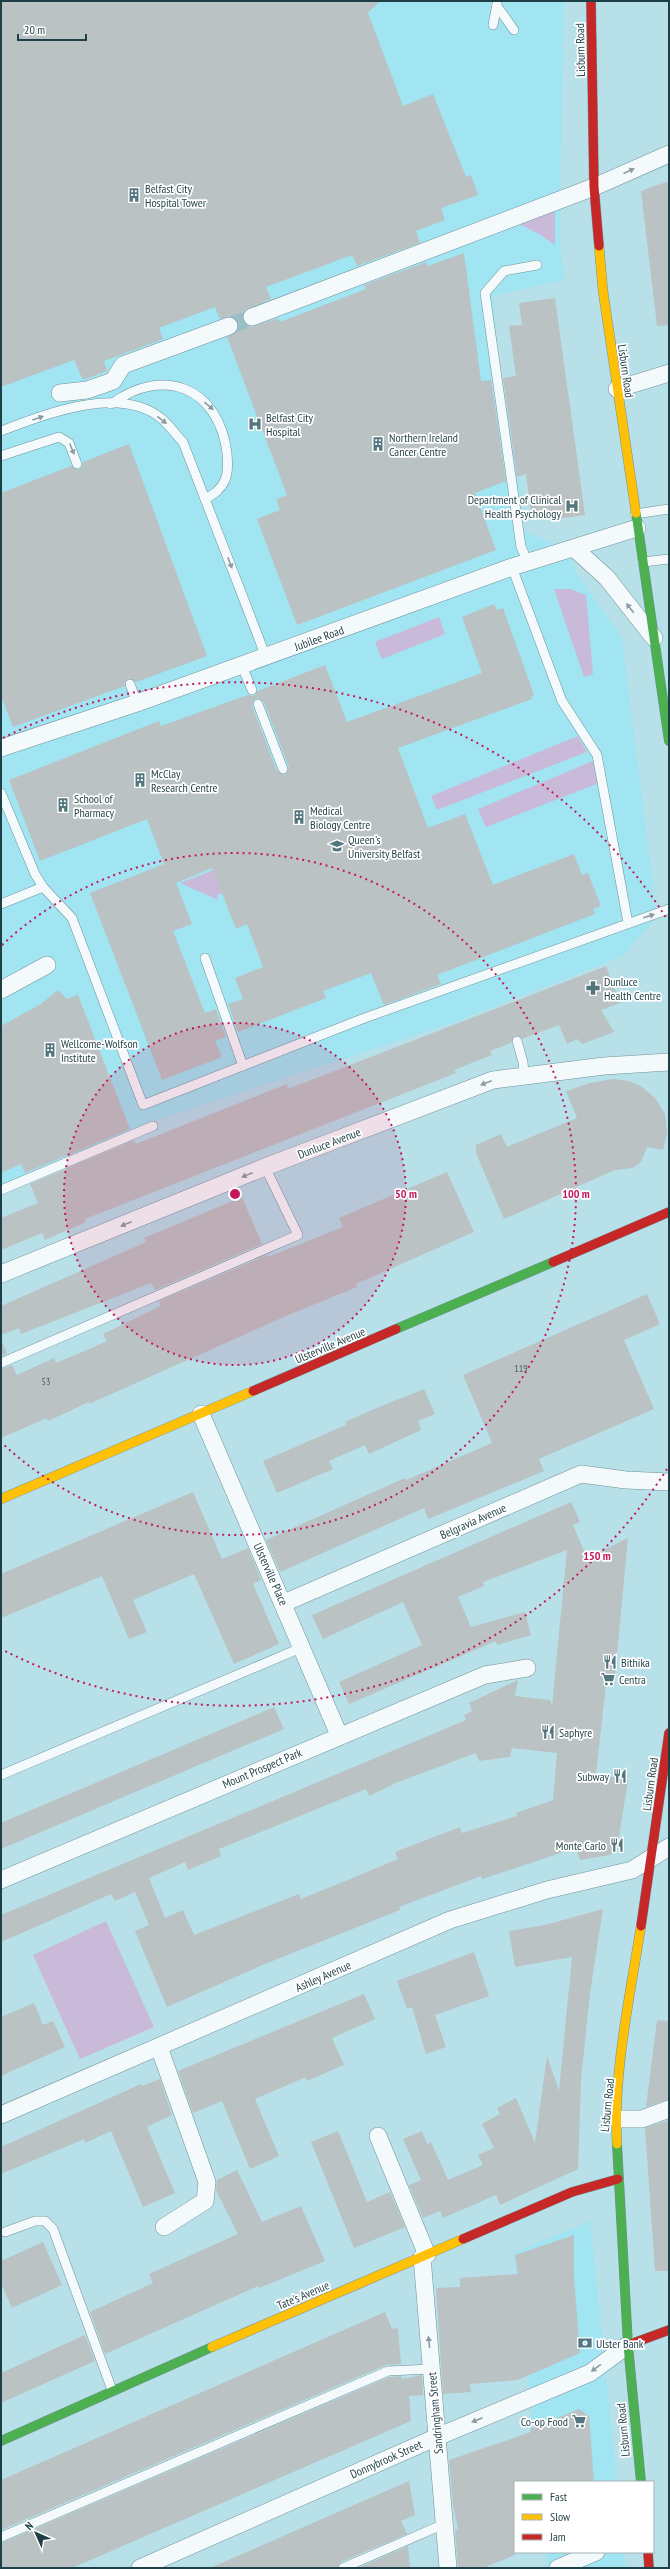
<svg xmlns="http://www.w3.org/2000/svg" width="670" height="2569" font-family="'PT Sans Narrow',sans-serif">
<rect width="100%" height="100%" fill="#b7e0e9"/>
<g fill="#a1e4f2">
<path d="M1,1H564L560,200L561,258L565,280L493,296L498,358L521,490L524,531L567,550L578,575L622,638L657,917L623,956L455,1022L145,1124L1,1185Z"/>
<path d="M590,2221L617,2482H539L514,2253Z"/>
<path d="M546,2552H624L626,2568H548Z"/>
</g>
<g fill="#c9bada">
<path d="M555,211V245L539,234L515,222Z"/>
<path d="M554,589H570L586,595L593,674L584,677Z"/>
<path d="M439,617L445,634L382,659L375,642Z"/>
<path d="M578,736L587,752L437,810L431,796Z"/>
<path d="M593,761L599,783L486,827L478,809Z"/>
<path d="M315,830L324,853L217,895L218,900L180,883Z"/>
<path d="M106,1921L154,2027L80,2059L33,1955Z"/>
</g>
<g fill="#bbc2c3" fill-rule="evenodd">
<path d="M1,1H380L368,13L403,106L433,94L466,177L471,175L478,195L441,208L445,220L416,231L420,243L357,266L352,255L266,287L271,299L245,310L243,320L251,327L278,318L280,322L366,289L364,285L426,262L428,266L464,253L481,381L491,380L506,481L475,493L496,550L297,625L257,519L280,510L276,499L287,495L227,337L237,332L238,322L231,316L220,319L215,307L159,328L163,339L104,361L107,371L83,380L74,360L1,387Z"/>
<path d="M669,181V325L657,326L641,191Z"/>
<path d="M555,298L585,515L549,520L548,509L531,512L526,474L517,477L503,378L516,376L509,326L522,325L519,303Z"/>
<path d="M129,444L207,656L136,682L128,678L124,683L125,686L13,727L1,696V493L71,466L79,470L82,467L83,462Z"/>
<path d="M494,604L497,610L503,608L534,695L531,697L532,699L398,748L428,828L465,814L493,885L574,854L582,875L588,873L601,906L593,909L595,914L437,975L441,984L384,1005L371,973L323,991L326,998L238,1032L228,1004L243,999L235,978L263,967L247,924L236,929L212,868L176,883L192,924L173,931L205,1013L216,1009L226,1037L215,1041L222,1057L162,1080L90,893L164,864L147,819L40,861L9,780L159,721L161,726L248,695L254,696L258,691L325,665L347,722L482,673L462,617ZM259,698L264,702L289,767L285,775L277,771L252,706L254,700Z"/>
<path d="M606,966L620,1003L601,1010L614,1032L582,1044L577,1039L567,1044L559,1025L522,1039L515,1035L511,1043L490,1051L492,1055L454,1070L456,1073L85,1219L86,1222L45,1240L42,1233L1,1250V1218L38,1203L30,1184L134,1140L136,1144L287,1084L288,1089Z"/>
<path d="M58,990L67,999L78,995L130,1129L25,1173L21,1164L1,1173V1026L41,1004Z"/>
<path d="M613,1079L629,1081L641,1086L655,1098L665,1114L667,1133L663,1150L647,1147L641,1162L633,1168L615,1170L504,1219L476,1153V1145L501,1134L507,1147L577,1118L566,1091L590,1083Z"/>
<path d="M447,1172L474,1232L356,1284L357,1287L286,1316L89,1404V1402L48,1421L47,1418L1,1438V1369L12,1365L17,1375L54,1358L56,1363L87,1350L107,1341L103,1334L161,1306L159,1301L267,1255L268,1257L343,1227L339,1218Z"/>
<path d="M242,1197L262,1244L155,1290L151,1283L21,1334L19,1328L1,1335V1306L146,1242L144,1238Z"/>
<path d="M647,1294L660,1324L624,1340L654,1409L539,1459L544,1471L428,1519L424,1508L280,1572L266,1540L405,1478L406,1480L492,1443L463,1375Z"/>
<path d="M1,1339L7,1354L1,1356Z"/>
<path d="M424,1389L435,1414L418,1421L421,1430L369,1454L365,1445L329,1461L333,1469L277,1493L263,1461L346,1425L345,1422L374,1409Z"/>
<path d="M193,1492L222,1559L248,1548L261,1580L253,1584L279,1644L234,1664L194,1574L133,1600L147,1632L129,1639L102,1576L1,1618V1574Z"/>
<path d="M571,1502L580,1522L573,1525L587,1558L628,1538L614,1686L606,1685L596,1774L628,1780L617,1849L610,1855L580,1860L576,1848L482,1879L481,1876L399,1907L400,1910L265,1964L167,2007L135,1931L149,1925L135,1892L115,1901L111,1894L1,1942V1915L466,1720L464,1715L472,1711L469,1703L518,1680L515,1696L550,1700L552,1706L567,1550L483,1582L484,1586L458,1597L471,1627L525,1612L531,1635L497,1645L496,1641L349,1704L339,1682L422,1645L403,1602L323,1639L312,1615ZM512,1748L557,1753L553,1800L516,1813L517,1816L462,1833L460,1827L395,1852L398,1859L350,1879L301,1899L299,1894L194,1935L183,1910L165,1918L149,1878L185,1862L188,1870L221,1856L219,1849L366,1789L369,1796L398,1782L476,1753L479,1761L510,1757Z"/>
<path d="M274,1707L284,1729L1,1849V1823Z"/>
<path d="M603,1909L590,1993L581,2080L578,2169L500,2205L496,2195L443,2218L440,2211L423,2218L409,2185L421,2180L403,2139L422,2131L427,2144L431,2142L448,2180L483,2165L478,2155L494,2148L482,2124L500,2114L497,2108L516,2098L535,2143L547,2056L559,2091L572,1957L515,1967L509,1931L545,1925Z"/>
<path d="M474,1952L489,1996L435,2015L446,2047L426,2054L412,2007L407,2009L397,1981Z"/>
<path d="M364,1994L375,2019L332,2038L344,2065L307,2081L306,2077L255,2099L279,2156L250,2169L222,2101L193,2113L178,2071Z"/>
<path d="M34,2003L43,2025L53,2021L65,2047L1,2076V2017Z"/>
<path d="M657,2020L669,2021V2099L646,2107Z"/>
<path d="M160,2079L172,2115L147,2127L175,2193L143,2207L111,2131L85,2143L84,2139L1,2174V2147L141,2084L142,2086Z"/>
<path d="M669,2120V2271H655L645,2128Z"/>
<path d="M338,2131L367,2202L390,2192L405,2227L354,2248L311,2142Z"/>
<path d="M237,2170L262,2222L301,2206L325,2261L259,2288L258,2286L105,2354L90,2312L153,2283L149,2274L238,2234L216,2190L217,2180Z"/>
<path d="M574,2235V2278L580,2353L518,2380L470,2384L471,2392L443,2394L436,2288L460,2287V2278L518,2274L515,2255Z"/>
<path d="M43,2242L62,2285L12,2308L1,2283V2261Z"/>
<path d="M385,2312L392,2329L398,2328L401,2364L386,2365L1,2530V2480Z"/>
<path d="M85,2335L95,2361L1,2403V2373Z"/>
<path d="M422,2375L423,2395L409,2396L411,2421L72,2568H1V2543L389,2377L401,2376L402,2379Z"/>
<path d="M579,2409L589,2416L594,2482H515V2555L483,2568H458L455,2530L458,2529L453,2505L449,2460L531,2432L530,2429Z"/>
<path d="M409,2481L415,2515L401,2521L407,2534L341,2562L337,2568H210Z"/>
<path d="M408,2546L410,2568H358Z"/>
</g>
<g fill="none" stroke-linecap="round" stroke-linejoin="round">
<path stroke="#99c0c8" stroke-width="17" stroke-dasharray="17 8" stroke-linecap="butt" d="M229,326L252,317"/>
<defs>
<g id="lane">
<path d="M497,6L514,30"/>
<path d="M493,25L497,4"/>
<path d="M111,404C164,365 219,388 227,453C228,466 229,480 218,490C215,494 210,496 205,499"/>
<path d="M1,431C46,414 120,384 162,419C170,426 176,435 183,442L266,657"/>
<path d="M1,456L59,437L69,443L77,464"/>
<path d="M635,514L669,509"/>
<path d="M528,562L521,547L485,293L504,271L537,265"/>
<path d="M643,562L669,559"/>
<path d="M512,567L562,701L597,755L628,923"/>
<path d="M242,666L252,690"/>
<path d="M130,684L137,703"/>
<path d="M258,704L283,769"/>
<path d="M1,793L35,874L43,887L72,918L143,1105L362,1019L669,909"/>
<path d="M1,904L43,887"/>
<path d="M205,958L243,1066"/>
<path d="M517,1041L523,1062L524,1075"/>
<path d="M1,1190L153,1126"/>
<path d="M1,1363L298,1235L265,1167"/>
<path d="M1,1775L303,1647"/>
<path d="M5,2232L35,2221H45L53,2229L112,2390"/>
<path d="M1,2537L388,2371L431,2369"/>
<path d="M343,2568L444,2524"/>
</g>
<g id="street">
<path d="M252,317L594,187L669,154"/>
<path d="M617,389L669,373"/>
<path d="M60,393L87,390L113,381L123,365L229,326"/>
<path d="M574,548L607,578L654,638"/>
<path d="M1,748L137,703L512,567L637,528"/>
<path d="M1,990L47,965"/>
<path d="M1,1274L265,1167L493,1080L604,1066L669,1062"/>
<path d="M201,1414L339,1735"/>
<path d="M284,1603L581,1474L626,1480L669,1482"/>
<path d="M1,1880L485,1675L527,1668"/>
<path d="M159,2047L207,2182L205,2201L164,2227"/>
<path d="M1,2115L450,1920L547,1890L632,1870L669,1847"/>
<path d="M617,2119H642L669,2109"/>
<path d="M378,2136L427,2255"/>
<path d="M422,2257L448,2568"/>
<path d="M140,2568L437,2437L590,2373L628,2345"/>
<path d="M558,2568L596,2552"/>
</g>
<g id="fast">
<path d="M636,513L669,741"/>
<path d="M396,1329L553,1262"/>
<path d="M617,2144L628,2345L641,2482"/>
<path d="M1,2441L212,2347"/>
</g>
<g id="slow">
<path d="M599,246L603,291L636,513"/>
<path d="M1,1499L253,1391"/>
<path d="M617,2144C613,2073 630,1996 641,1926"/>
<path d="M212,2347L463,2239"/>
</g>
<g id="jam">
<path d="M591,1L594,187L599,246"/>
<path d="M553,1262L669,1212"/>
<path d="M253,1391L396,1329"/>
<path d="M641,1926L669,1733"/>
<path d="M463,2239L572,2192L618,2179"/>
<path d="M628,2345L669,2330"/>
<path d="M648,2552L649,2568"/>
</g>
</defs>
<use href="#lane" stroke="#6f9299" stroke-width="10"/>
<use href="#street" stroke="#6f9299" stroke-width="18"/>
<use href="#fast" stroke="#6f9299" stroke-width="10"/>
<use href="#slow" stroke="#6f9299" stroke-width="10"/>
<use href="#jam" stroke="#6f9299" stroke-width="10"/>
<use href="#lane" stroke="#f4fafc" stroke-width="9"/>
<use href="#street" stroke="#f4fafc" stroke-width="17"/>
<use href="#fast" stroke="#4caf50" stroke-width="9"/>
<use href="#slow" stroke="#ffc107" stroke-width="9"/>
<use href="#jam" stroke="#c62828" stroke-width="9"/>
</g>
<defs><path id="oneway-solid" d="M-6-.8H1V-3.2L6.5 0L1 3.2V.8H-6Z"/></defs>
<g fill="#8a9ca1">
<use href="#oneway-solid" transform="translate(629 171) rotate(-24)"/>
<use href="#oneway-solid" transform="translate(209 406) rotate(40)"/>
<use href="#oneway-solid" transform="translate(38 418) rotate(-19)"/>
<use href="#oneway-solid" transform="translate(162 420) rotate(38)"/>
<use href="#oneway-solid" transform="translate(72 449) rotate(68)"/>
<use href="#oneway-solid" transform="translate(230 563) rotate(69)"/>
<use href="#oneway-solid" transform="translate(630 608) rotate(-128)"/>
<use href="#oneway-solid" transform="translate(649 916) rotate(-18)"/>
<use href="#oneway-solid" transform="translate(486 1083) rotate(159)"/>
<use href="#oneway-solid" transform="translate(247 1175) rotate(158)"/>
<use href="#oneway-solid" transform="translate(126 1224) rotate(158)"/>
<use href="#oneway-solid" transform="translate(429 2342) rotate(-96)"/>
<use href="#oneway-solid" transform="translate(596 2368) rotate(144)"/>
<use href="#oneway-solid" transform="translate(477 2420) rotate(157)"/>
</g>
<circle cx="235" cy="1194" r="171" fill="#c2185b" fill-opacity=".12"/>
<g fill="none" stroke="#c2185b" stroke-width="2" stroke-dasharray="2 4">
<circle cx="235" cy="1194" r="171"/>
<path d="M2 945A341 341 0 1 1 2 1443"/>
<path d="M667 1469A512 512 0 0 1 3 1650M3 738A512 512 0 0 1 667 919"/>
</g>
<defs>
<symbol id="building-bare" viewBox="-9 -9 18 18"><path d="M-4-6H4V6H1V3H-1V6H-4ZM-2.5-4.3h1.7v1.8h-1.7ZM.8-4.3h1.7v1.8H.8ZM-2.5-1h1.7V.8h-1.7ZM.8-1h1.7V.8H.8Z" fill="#54777f" stroke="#fff" stroke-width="2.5" paint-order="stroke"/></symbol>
<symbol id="hospital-bare" viewBox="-9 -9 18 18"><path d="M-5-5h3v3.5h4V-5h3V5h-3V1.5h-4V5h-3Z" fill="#54777f" stroke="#fff" stroke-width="2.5" paint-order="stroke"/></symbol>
<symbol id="university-bare" viewBox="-9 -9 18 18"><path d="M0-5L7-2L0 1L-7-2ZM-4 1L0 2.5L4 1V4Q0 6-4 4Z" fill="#54777f" stroke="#fff" stroke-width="2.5" paint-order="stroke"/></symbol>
<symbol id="pharmacy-bare" viewBox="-9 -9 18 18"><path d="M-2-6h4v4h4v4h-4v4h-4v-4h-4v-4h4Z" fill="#54777f" stroke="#fff" stroke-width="2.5" paint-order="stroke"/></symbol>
<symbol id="restaurant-bare" viewBox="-9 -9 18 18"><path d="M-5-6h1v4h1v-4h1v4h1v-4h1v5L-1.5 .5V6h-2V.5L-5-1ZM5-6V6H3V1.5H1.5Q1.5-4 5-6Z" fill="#54777f" stroke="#fff" stroke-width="2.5" paint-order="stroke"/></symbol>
<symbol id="supermarket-bare" viewBox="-9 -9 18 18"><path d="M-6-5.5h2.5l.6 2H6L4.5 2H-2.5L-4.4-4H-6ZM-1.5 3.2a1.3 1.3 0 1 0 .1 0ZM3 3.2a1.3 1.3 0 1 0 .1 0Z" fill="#54777f" stroke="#fff" stroke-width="2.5" paint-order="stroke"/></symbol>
<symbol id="bank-bare" viewBox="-9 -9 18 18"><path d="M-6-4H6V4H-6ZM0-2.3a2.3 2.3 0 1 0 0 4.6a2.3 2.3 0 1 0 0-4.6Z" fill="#54777f" stroke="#fff" stroke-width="2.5" paint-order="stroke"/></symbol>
</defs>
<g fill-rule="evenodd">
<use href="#building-bare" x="124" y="185" width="20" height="20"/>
<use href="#hospital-bare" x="245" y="414" width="20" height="20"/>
<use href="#building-bare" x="368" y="434" width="20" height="20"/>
<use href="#hospital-bare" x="562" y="496" width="20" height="20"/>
<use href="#building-bare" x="130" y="770" width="20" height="20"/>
<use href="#building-bare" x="53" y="795" width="20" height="20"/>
<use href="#building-bare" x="289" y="807" width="20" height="20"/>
<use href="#university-bare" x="327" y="836" width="20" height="20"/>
<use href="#pharmacy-bare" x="583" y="978" width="20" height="20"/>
<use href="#building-bare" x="40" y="1040" width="20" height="20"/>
<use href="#restaurant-bare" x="600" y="1652" width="20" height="20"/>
<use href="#supermarket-bare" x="598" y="1669" width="20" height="20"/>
<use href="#restaurant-bare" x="538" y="1722" width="20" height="20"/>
<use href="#restaurant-bare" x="610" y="1766" width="20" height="20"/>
<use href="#restaurant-bare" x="607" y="1835" width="20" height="20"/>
<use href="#bank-bare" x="575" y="2333" width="20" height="20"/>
<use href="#supermarket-bare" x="569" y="2411" width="20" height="20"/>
</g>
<g text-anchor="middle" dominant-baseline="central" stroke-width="3.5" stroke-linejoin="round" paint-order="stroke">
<g font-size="10" fill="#466065">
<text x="521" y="1368">119</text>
<text x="46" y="1381">53</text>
</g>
<g font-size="12" fill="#1f3f46" stroke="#fff">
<text transform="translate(580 50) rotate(-91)">Lisburn Road</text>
<text transform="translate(626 371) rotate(82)">Lisburn Road</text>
<text transform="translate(319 638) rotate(-20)">Jubilee Road</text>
<text transform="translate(329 1143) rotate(-21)">Dunluce Avenue</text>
<text transform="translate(330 1345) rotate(-23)">Ulsterville Avenue</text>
<text transform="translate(473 1521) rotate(-24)">Belgravia Avenue</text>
<text transform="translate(271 1574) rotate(66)">Ulsterville Place</text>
<text transform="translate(262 1768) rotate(-23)">Mount Prospect Park</text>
<text transform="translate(650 1784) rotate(-82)">Lisburn Road</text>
<text transform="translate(323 1976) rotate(-24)">Ashley Avenue</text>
<text transform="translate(607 2105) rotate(-84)">Lisburn Road</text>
<text transform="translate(303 2295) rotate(-23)">Tate's Avenue</text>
<text transform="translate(435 2413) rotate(-95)">Sandringham Street</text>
<text transform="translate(623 2430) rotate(-95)">Lisburn Road</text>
<text transform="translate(386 2459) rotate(-24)">Donnybrook Street</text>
</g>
<g font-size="12" fill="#1f3f46" stroke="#fff" text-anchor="start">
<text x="145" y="188">Belfast City<tspan x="145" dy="14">Hospital Tower</tspan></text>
<text x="266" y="417">Belfast City<tspan x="266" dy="14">Hospital</tspan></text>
<text x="389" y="437">Northern Ireland<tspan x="389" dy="14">Cancer Centre</tspan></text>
<text x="561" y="499" text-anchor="end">Department of Clinical<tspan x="561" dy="14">Health Psychology</tspan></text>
<text x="151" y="773">McClay<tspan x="151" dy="14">Research Centre</tspan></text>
<text x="74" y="798">School of<tspan x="74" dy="14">Pharmacy</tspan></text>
<text x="310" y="810">Medical<tspan x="310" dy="14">Biology Centre</tspan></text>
<text x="348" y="839">Queen's<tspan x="348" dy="14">University Belfast</tspan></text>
<text x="604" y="981">Dunluce<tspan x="604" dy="14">Health Centre</tspan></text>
<text x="61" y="1043">Wellcome-Wolfson<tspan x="61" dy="14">Institute</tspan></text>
<text x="621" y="1662">Bithika</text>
<text x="619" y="1679">Centra</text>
<text x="559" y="1732">Saphyre</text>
<text x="609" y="1776" text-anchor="end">Subway</text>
<text x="606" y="1845" text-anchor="end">Monte Carlo</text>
<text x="596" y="2343">Ulster Bank</text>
<text x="568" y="2421" text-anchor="end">Co-op Food</text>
</g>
</g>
<circle cx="235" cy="1194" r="6" fill="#c2185b" stroke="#fff" stroke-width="2"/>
<g font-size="12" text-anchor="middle" font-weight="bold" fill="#c2185b" stroke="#fff" stroke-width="3.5" stroke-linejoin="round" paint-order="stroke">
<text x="406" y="1198">50 m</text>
<text x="576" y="1198">100 m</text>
<text x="597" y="1560">150 m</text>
</g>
<rect width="670" height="2569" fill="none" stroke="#1f3f46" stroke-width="4"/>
<rect x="514" y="2481" width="140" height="72" fill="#ffffff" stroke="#a5b2b5"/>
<rect x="522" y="2494" width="20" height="6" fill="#4caf50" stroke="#a5b2b5"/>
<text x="550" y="2501" font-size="12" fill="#1f3f46">Fast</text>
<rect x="522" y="2514" width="20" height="6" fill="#ffc107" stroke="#a5b2b5"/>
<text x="550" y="2521" font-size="12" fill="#1f3f46">Slow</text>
<rect x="522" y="2534" width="20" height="6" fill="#c62828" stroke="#a5b2b5"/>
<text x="550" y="2541" font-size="12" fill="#1f3f46">Jam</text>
<g transform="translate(36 2533) rotate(315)" stroke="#ffffff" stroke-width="3" paint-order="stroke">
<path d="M0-3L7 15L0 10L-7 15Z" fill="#1f3f46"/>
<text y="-6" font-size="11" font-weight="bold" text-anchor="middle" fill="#1f3f46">N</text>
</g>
<path d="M18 34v6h68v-6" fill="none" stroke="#1f3f46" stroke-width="2"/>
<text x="24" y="34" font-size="12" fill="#1f3f46" stroke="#ffffff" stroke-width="3" paint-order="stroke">20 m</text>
</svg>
